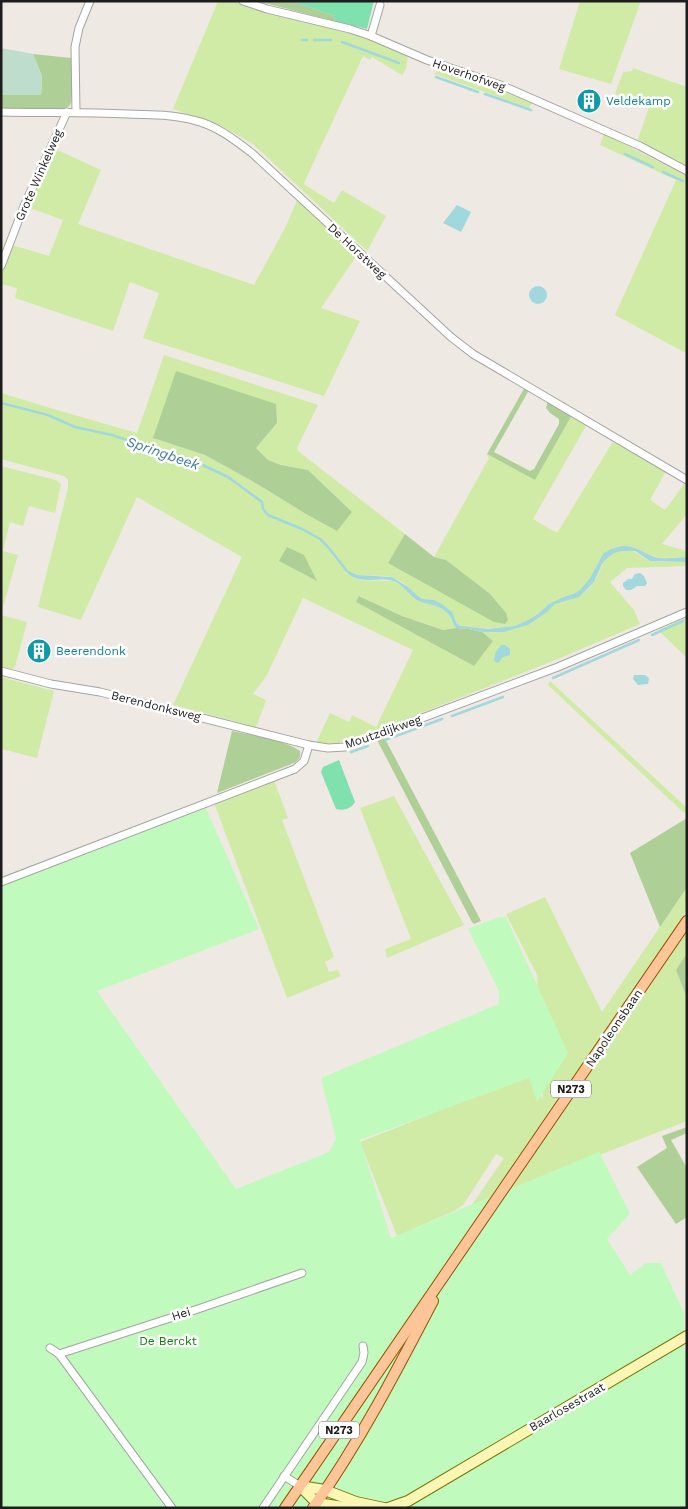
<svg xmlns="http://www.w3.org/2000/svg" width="688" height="1509" font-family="'Work Sans',sans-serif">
<rect width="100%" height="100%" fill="#efe9e3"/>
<g fill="#d0eba6" fill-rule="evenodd">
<path d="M218,1H234L266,13L349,32L408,55L406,69L402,75L372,57L370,60L363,56L304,183L305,185L334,203L342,190L386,216L367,251L253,144L222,126L173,109Z"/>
<path d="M580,1H641L611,84L559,69Z"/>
<path d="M438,67L532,103L529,108L435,74Z"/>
<path d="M633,68L687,87V168L637,142L649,107L615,94L623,72L632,71Z"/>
<path d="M604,134L687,176L686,353L615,315L676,180L600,145Z"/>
<path d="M55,149L101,170L78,224L254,285L285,228L298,198L357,255L321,308L360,321L324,396L143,338L159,293L130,282L113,331L15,298L17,288L1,284V275L12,245L49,256L63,220L27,207Z"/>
<path d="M164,355L318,405L297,448L298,451L405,534L388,563L489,593L446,560L434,557L489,458L487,454L535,480L572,415L587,424L533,519L557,533L614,440L666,471L650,500L665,510L685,483L687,484V514L662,544L687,551V557L660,558L622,546L598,562L595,571L590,578L580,590L573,594L561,598L549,604L538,614L526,621L515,626L505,627L482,629L461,626L457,624L452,612L442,604L434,600L422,599L418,596L402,582L392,577L386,576L357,575L346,570L354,578L361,580L392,581L402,586L411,596L424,603L437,605L448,613L456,628L443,630L402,616L360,596L356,602L474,666L493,641L482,632C509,632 521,630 543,614C548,612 551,607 555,604C558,602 563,602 566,601C577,597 587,592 594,582C603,570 600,555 620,551C636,547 639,558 652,561C663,563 676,561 687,562V566L627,568L610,582L634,610L640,624L558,659L355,739L338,743H316L330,713L349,722L352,715L376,727L413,650L303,598L267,675L253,694L264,699L266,701L256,727L173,705L242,557L137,497L81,620L38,607L68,488V480L64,476L1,459V393L57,410L137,433ZM277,423L256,448L268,460L281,465L308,470L351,512L337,530L306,514L259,485L205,455L153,438Z"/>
<path d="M1,466L56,480L61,484L55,513L29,506L23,526L10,522L3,551L18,555L1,614Z"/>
<path d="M1,615L27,622L15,667L12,669L1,666Z"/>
<path d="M687,617V658L658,630Z"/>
<path d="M1,677L54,691L37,758L1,749Z"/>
<path d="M550,681L687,808V811L684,813L548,685Z"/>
<path d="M274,780L288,818L282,820L334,957L325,962L329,972L338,970L341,976L287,998L214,803Z"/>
<path d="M394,796L464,925L387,958L385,949L411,939L360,808Z"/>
<path d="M687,887V910L502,1184L305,1448L504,1158L496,1154L464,1204L454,1211L397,1236L360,1142L532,1074L543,1100L537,975L506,914L545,897L602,1012Z"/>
<path d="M687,927V953L676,970L687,998V1121L525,1184L383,1402L508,1189Z"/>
</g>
<g fill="#aecf96">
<path d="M257,1H291L335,16L334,21Z"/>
<path d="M33,54L71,58C71,68 74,97 70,105C64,115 13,109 1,108V95H41L42,76Z"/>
<path d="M176,371L276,404L277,423L256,448L268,460L281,465L308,470L352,512L337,531L306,514L259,485L205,455L153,438Z"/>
<path d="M525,387L529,390L494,452L530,471L534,469L559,424V419L550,413L546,408L548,401L572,415L535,480L487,454Z"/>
<path d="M405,534L434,557L446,560L489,593L506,613L508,620L505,624L494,622L388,563Z"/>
<path d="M287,547L304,555L317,581L279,561Z"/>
<path d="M359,596L402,616L443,630L456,628L469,629L482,632L493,641L474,666L356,602Z"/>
<path d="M232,731C254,736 280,738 300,751C301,757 299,760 294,763L217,793Z"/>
<path d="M384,737L481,921L474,924L472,922L377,740Z"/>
<path d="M687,818V887L660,927L630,853Z"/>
<path d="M687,953V998L676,970Z"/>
<path d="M687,1127V1133L671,1140L687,1168V1217L676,1224L637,1167L667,1148L662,1136Z"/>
</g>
<path fill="#bfddcc" d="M1,48L33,54L42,76L41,95H1Z"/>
<path fill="#c0fbbd" d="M205,806L259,929L97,991L236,1189L329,1152L336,1139L321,1078L499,1004V991L468,929L499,917H506L568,1053L537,1102L529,1078L360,1140L391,1238L599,1152L630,1214L607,1239L630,1275L646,1263H661L684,1313V1350L687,1356V1508H1V881Z"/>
<g fill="#7ee1ae">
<path d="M291,1H374L367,29L334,21L335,16Z"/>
<path d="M339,760L355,802C351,809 343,811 336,809L321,772L323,767Z"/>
</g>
<g fill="#a1d8de">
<path d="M457,205L471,212L461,232L443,223Z"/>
<circle cx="538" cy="295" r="9"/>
<path d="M622,546C635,545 643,553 655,557C665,560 677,557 687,557V562L650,561L635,551H622L614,553L607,558L602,564L594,582L579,597L555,604L547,612L528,625L504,632H482L469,629L456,628C452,623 452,616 446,612C435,602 427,606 417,600C408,595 403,584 393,581C377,576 355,587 345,569L357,575L392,577L408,587L418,596L422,599L434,600L442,604L452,612L457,624L461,626L487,629L515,626L526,621L538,614L549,604L561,598L573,594L580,590L590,578L603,554L611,549Z"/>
<path d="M640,573L644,576L647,583L645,586H637L631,590H626L623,586V583L628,579H632L635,574Z"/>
<path d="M501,645H505L510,649V655L503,657L498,663L494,661L495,653Z"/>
<path d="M634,675H645L649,678L648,684L638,685L633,679Z"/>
</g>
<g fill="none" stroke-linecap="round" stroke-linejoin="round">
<g stroke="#a1d8de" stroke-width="2.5">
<path d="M302,40H307"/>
<path d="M314,40H331"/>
<path d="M342,42L399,63"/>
<path d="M436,77L478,92"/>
<path d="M485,94L531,110"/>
<path d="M625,154L653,167"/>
<path d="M663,172L683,181"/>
<path d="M1,403L48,415L75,427L112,435L133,442L153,451L172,453L194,461L228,477L262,502L263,509L268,515L302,529L320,539L329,548L346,570"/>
<path d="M652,635L683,621"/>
<path d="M553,678L639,640"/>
<path d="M452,716L503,697"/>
<path d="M385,740L442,719"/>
<path d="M351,752L368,746"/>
</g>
<defs>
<g id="street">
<path d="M243,1L267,9L350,29L371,36L427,60L503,86L640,146L687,171"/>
<path d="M371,36L380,5"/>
<path d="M1,112C44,113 86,112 128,114C150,115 172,114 193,120C216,125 235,140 253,154L451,337L473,354L687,480"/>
<path d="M76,112L75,47L79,28L90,1"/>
<path d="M1,266L24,206L67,112"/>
<path d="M1,671L51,684L100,692L309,745L328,748L345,747L558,667L687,612"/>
<path d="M1,882L295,769L304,761L309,745"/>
<path d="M50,1348L59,1354L172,1508"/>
<path d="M59,1354L198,1309L302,1273"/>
<path d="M284,1476L300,1486"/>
<path d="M263,1508L362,1362L364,1353L363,1346"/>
</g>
<g id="secondary">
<path d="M300,1486L325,1490L356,1502L384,1508"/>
<path d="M300,1486L317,1503L350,1508"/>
<path d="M388,1508L408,1501L687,1336"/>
</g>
<g id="primary">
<path d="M285,1508L687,921"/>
<path d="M313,1508C359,1443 396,1372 433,1301"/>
</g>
</defs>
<use href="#street" stroke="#a4a4a4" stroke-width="9"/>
<use href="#secondary" stroke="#777502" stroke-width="12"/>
<use href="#primary" stroke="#965200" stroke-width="12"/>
<use href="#street" stroke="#fff" stroke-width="7"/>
<use href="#secondary" stroke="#fbf6b4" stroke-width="10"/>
<use href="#primary" stroke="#fec698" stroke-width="10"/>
</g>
<defs>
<symbol id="building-disc" viewBox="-11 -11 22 22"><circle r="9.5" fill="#0f9aa8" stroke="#fff"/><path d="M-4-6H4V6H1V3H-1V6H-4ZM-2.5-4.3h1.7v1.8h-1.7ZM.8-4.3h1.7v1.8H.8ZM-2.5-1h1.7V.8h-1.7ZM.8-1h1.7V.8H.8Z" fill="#fff"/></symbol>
</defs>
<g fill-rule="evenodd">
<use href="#building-disc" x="575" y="87" width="28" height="28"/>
<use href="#building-disc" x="25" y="637" width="28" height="28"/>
</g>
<g text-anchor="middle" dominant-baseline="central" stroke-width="5" stroke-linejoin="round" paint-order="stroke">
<g fill="#fff" stroke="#616161" stroke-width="1">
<rect x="551" y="1080.5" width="40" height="17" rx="4"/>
<rect x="319" y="1421.5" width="40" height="17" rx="4"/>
</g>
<g font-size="11" font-weight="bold" fill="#1d1d1d">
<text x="571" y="1089">N273</text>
<text x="339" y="1430">N273</text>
</g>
<g font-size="12" fill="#1d1d1d" stroke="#fff">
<text transform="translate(469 75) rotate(19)">Hoverhofweg</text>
<text transform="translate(39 175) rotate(-66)">Grote Winkelweg</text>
<text transform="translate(357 251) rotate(43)">De Horstweg</text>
<text transform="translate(156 706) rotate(14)">Berendonksweg</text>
<text transform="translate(383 732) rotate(-19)">Moutzdijkweg</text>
<text transform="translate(614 1028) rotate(-56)">Napoleonsbaan</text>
<text transform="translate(181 1314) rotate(-18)">Hei</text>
<text transform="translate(567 1407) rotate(-30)">Baarlosestraat</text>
</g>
<g font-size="12" fill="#0d838f" stroke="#fff" text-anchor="start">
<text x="606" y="101">Veldekamp</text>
<text x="56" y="651">Beerendonk</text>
</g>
<g font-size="12" fill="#0d7e08" stroke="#fff">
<text x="168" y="1341">De Berckt</text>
</g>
<g font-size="14" font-style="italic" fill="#427c9f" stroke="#fff">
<text transform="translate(163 453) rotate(19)">Springbeek</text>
</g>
</g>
<rect width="688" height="1509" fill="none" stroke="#1d1d1d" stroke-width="5"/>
</svg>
